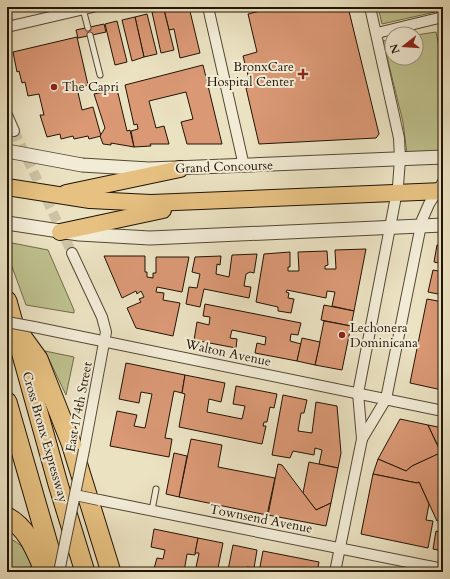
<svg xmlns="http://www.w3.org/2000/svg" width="450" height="579" font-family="Cardo,serif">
<rect width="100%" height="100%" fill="#ebe2c2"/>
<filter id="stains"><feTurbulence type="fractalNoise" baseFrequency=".005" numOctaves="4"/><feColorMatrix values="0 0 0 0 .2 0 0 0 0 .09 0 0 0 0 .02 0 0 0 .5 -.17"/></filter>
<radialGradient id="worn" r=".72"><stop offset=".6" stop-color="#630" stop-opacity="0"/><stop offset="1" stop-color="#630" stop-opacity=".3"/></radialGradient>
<g fill="#bec18e" stroke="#706a48">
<path d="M378,7H434L435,12L382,24Z"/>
<path d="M436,32L443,65V152L407,154L403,122L383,41L392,39V58H416V35Z"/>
<path d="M7,242L48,250L74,310V313L26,305L7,253Z"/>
<path d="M45,351L74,357L66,395Z"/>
<path d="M7,538C22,542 27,553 34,566H31L29,572H7Z"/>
</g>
<g fill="#da9875" stroke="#211403">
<path d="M175,7H189L200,53L180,58L174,29L169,30L164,10Z"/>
<path d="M268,7H348L379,134L376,138L259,144L246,88L251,87L243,56L257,52L248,14L268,9Z"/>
<path d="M164,10L174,50L161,53L152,12Z"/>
<path d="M147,14L157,54L144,57L135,17Z"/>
<path d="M135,17L144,57L132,61L122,20Z"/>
<path d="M117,21L127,62L115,65L105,24Z"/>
<path d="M104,24L106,32L78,38L76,30Z"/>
<path d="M77,37L88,85L77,88L82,110L93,107L101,136L89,139L88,136L74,139L73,136L61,139L60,134L47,137L40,115H44L39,94L28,96L25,82L22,83L19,71L17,72L13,52Z"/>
<path d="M203,65L222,144H187L181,122L193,119L186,92L149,101L156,128L164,126L169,144H150L151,146L134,147L131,131L138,129L137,124L134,125L125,85Z"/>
<path d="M117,89L127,131L130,130L134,147L111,143V145L103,144L100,136L105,128L94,94Z"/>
<path d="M437,245H443V264L434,262Z"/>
<path d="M366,249L354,311L332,306L335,292L327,291L326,298L287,290L286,292L289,293L288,298L294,299L291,313L278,311V307L256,302L264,254L290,252V267H288V271H299L298,252L327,251L328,265L325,266V269H336L335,250Z"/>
<path d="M257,254L254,273L250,272L246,274L244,286L251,287L249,298L204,289L200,307L186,304L189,287L197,288L200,274L192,272L195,257L221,256L220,265L217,264L216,274L229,277L232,255Z"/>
<path d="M104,256H145V272H147V277L153,278V273H156V257H189L182,292L157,287L156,292L164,293L163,300L180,303L173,336L136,328L127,308L141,302L139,299L144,297L141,291L137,294L136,291L122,298Z"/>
<path d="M433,270L443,272V295L428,292Z"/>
<path d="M427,299L443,302L442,390L410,383Z"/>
<path d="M205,304L301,323L298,335L291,334L290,341L301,344L297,361L255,353L257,343L265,345L266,337L232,330L230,338L237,339L236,348L194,340L197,322L209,325L210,317L203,316Z"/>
<path d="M324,305L354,311L351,326L321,320Z"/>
<path d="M324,321L351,326L342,370L315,365Z"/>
<path d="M302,338L320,342L315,365L297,361Z"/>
<path d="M126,363L185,375L182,393L174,391L165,438L172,439L169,457L110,446L117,411L137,415L134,426L145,428L152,394L141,392L139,403L119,399Z"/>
<path d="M185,375L225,383L221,402L209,399L207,412L242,419L245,406L233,404L236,386L277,394L274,408L270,407L267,422H264L263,426H266L262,444L179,427L185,394L182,393Z"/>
<path d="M283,395L307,400L304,413H301L298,431L312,433L316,402L337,406L341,453L338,468L319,464L322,450L315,448L314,455L293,451L290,458L272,455Z"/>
<path d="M400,419L428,425L441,453L412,466L406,471L378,459Z"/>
<path d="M428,425L443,428V447L441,442L437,444Z"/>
<path d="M191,439L222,445L218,467L275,478L267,515L179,497Z"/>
<path d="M174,453L187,456L179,497L166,494Z"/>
<path d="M440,453L443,460V518L437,521L419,482L417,483L373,474L378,459L406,471L412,466Z"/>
<path d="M309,462L338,468L331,503L316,510L303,493Z"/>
<path d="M278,464L282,465L316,510L331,503L326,526L268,515Z"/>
<path d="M373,474L417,483L419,482L429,504L426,520L433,521L428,548L361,534Z"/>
<path d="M443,527V551L433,549L436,531L439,532L440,529Z"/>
<path d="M154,529L198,538L195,555L187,554L184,572H153L157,558L163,559L165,550L151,547Z"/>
<path d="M198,538L223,543L218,568L228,570L233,545L257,550L254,568L247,567L245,572H195L199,553H195Z"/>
<path d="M263,551L319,562L317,572H259Z"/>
</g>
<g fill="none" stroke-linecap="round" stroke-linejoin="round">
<path stroke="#cdc3a5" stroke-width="10" stroke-dasharray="10 5" stroke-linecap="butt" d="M14,131L72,253"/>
<defs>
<g id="service">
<path d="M83,9L88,28"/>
<path d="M90,35L100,75"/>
<path d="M152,510L156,489"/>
</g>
<g id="minor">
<path d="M208,7L244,166"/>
<path d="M441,7L443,17"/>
<path d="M7,27L93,7"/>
<path d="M377,33L443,17"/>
<path d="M7,115L14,131"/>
<path d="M72,253L102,317L106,332L84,450"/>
<path d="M34,327L443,411"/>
<path d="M362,439L386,399L422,220L429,204L443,182"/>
<path d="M99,500L443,569"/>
<path d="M335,572L362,439L358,393L398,186L400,159L399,138L370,7"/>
</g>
<g id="tertiary">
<path d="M7,151L82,165L149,169L443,157"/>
<path d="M7,223L79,234L150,238L443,225"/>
</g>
<g id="primary">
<path d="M7,187L90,200L151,203L443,191"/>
<path d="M66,193L180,169"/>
<path d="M60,232L163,210"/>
</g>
<g id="motorway">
<path d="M7,301L58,484L85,572"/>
<path d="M22,337L38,359L71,443L111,572"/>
<path d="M7,402L56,572"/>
<path d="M7,517C28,528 36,552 45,572"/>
</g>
</defs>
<use href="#service" stroke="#544833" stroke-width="7"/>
<use href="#minor" stroke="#544833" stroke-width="12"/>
<use href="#tertiary" stroke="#544833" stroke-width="15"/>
<use href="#primary" stroke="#211403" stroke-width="18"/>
<use href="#motorway" stroke="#211403" stroke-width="21"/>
<use href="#service" stroke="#f2ecd7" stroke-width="5"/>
<use href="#minor" stroke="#f2ecd7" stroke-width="10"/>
<use href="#tertiary" stroke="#f2ecd7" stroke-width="13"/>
<use href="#primary" stroke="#e6c181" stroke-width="16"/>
<use href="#motorway" stroke="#e6c181" stroke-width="19"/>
<defs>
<g id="minor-bridge">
<path d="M7,322L34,327"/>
<path d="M75,495L99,500"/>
<path d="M59,572L84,450"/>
</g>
</defs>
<use href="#minor-bridge" stroke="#544833" stroke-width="12" stroke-linecap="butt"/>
<use href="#minor-bridge" stroke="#f2ecd7" stroke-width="10"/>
</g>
<g fill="#8f2418" stroke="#f2ecd7" stroke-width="1.5">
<path d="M301 68h4v4h4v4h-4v4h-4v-4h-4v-4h4z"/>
<circle cx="54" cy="87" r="4"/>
<circle cx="342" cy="335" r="4"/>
</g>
<g text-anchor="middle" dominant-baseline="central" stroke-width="4" stroke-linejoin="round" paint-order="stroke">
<g font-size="13" fill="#211403" stroke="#f2ecd7" text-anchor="start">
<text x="294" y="67" text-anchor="end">BronxCare<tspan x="294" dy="15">Hospital Center</tspan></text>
<text x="62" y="87">The Capri</text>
<text x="350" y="328">Lechonera<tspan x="350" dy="15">Dominicana</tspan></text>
</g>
<g font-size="13" fill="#211403" stroke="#f2ecd7">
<text transform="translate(224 167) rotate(-2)">Grand Concourse</text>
<text transform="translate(228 353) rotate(12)">Walton Avenue</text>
<text transform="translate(79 407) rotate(-79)">East 174th Street</text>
<text transform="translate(45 437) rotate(74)">Cross Bronx Expressway</text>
<text transform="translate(261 519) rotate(11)">Townsend Avenue</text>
</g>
</g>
<rect width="450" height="579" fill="none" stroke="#ebe2c2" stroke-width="24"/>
<rect x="8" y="8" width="434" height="563" fill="none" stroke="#211403" stroke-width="2"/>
<rect x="12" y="12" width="426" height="555" fill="none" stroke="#211403"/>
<g transform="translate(404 46) rotate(253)"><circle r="19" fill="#f2ecd7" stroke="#9e9682"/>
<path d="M0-3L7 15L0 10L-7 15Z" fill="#8f2418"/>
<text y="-6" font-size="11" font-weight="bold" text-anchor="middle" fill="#211403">N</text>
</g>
<rect width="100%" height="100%" filter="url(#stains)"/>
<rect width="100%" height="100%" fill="url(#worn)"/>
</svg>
